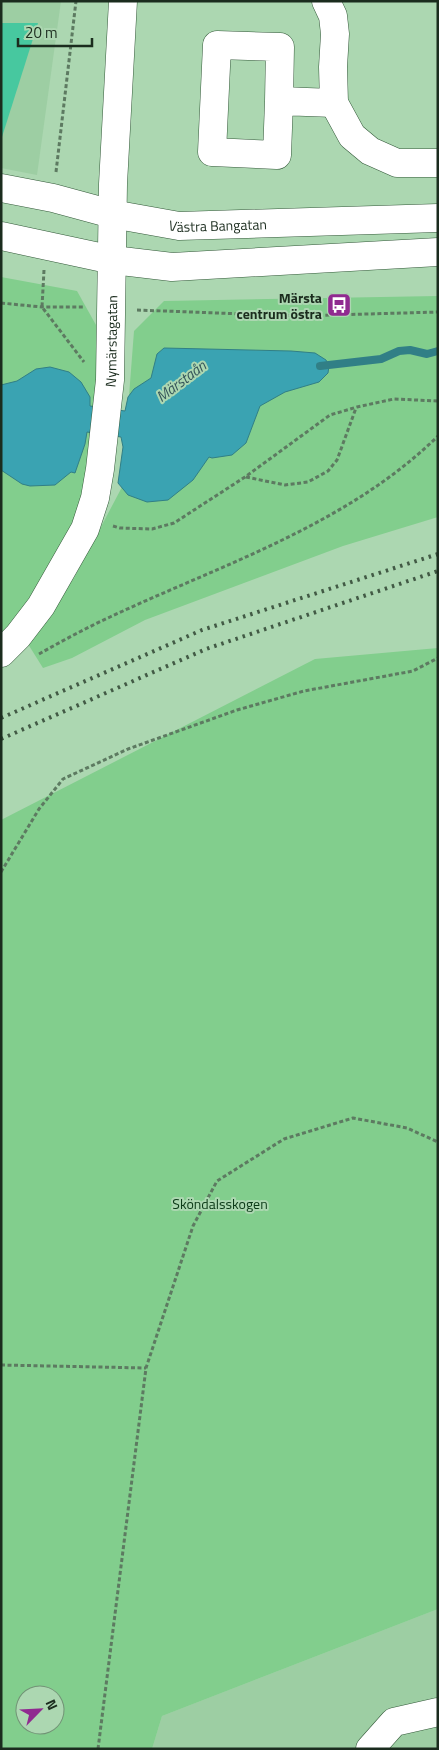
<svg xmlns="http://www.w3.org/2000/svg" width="439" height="1750" font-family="'Titillium Web',sans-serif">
<rect width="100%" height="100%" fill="#acd7b1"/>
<g fill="#9dcea3">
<path d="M1,1H61L37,175L1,168Z"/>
<path d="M438,1609V1749H152L162,1716Z"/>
</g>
<g fill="#82ce8d" fill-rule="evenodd">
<path d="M1,277L77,291L96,325L98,394L79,514L27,607L1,633Z"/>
<path d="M438,296V517L343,546L145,620L72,658L43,668L28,644L74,578L122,487L134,331L164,301Z"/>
<path d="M438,648V1609L162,1716L152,1749H1V820L315,659ZM25,1695H55V1725H25Z"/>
</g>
<path fill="#3aa3b2" stroke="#317f86" d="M164,348L291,351L315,353L326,360L329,366L328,373L319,382L285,392L260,406L246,443L232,455L212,458L209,457L193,480L168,500L147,502L128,495L118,483L123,447L121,437L87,432L85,444L75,473L71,472L55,485L30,486L22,484L1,470V385L17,381L36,369L50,367L69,372L81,382L90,397V406L125,411L128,397L134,389L151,378L157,354Z"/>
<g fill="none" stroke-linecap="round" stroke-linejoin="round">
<path stroke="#317f86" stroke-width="8" d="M320,366L381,359L399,351L410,350L427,354L438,351"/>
</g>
<path fill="#47c89f" d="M1,23H38L2,137H1Z"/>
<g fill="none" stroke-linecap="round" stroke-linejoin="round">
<defs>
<g id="minor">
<path d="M326,1L333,16L335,34L333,67L334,103L352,136L370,151L397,163H438"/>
<path d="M279,101L277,155L212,152L217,45L280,47L279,101L334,103"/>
<path id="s1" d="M1,188L53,198L112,214L179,226L438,218"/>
<path d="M1,236L113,260L172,267L438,252"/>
<path id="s2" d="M1,653L18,636L41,606L85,529L95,498L100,469L110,380L113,184L123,1"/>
<path d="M370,1749L394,1722L438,1712"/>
</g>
</defs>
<use href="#minor" stroke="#335939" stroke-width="29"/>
<g stroke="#5d7a61" stroke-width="3" stroke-dasharray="4 2.5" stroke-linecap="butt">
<path d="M56,172L76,1"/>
<path d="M44,270L42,307L84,362"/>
<path d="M1,303L42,307H85"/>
<path d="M137,310L298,316L438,312"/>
<path d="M246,477L285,485L308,482L328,471L337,460L356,408"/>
<path d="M113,526L120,528L152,529L174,523L245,477L330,415L357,407L394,399L438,401"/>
<path d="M39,654C62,641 86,628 110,617C223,564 347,525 438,436"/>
<path d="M1,872L39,809L63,779L128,749L237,710L304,691L413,671L438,658"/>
<path d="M1,1365L146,1368"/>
<path d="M98,1749L146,1368L193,1226L217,1181L284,1139L353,1118L407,1128L438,1142"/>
</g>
<use href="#minor" stroke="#fff" stroke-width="28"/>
<g stroke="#425a45" stroke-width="4" stroke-dasharray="2.5 5" stroke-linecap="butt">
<path d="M1,718L202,630L438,554"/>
<path d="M1,739L206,649L438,571"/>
</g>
</g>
<defs>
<symbol id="bus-square" viewBox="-11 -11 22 22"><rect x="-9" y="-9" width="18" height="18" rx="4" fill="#902a90" stroke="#acd7b1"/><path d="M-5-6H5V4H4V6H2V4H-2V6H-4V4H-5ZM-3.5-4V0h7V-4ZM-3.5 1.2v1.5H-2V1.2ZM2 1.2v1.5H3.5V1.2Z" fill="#fff"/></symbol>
</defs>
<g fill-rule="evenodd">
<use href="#bus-square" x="325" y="291" width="28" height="28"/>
</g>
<g text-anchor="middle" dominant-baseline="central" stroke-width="4" stroke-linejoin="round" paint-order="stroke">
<g font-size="14" fill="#1b2c1e" stroke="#acd7b1">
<text stroke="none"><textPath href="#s1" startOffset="221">Västra Bangatan</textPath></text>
<text stroke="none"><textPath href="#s2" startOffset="341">Nymärstagatan</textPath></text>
</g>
<g font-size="14" font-weight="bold" fill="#1b2c1e" stroke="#acd7b1" text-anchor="end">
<text x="322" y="297">Märsta<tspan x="322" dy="16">centrum östra</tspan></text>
</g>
<g font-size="14" fill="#0a3816" stroke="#acd7b1">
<text x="220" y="1203">Sköndalsskogen</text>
</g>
<g font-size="15" font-style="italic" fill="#36555a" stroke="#acd7b1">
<text transform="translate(181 381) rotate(-37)">Märstaån</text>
</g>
</g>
<rect width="439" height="1750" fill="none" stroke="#1b2c1e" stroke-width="5"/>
<g transform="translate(40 1710) rotate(66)"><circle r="24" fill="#acd7b1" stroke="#729376"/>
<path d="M0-4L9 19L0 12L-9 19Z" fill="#902a90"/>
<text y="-8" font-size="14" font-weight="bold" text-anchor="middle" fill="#1b2c1e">N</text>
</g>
<path d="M18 38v8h74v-8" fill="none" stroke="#1b2c1e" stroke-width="2.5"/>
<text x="25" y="38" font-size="15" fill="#1b2c1e" stroke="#acd7b1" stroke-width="4" paint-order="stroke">20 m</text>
</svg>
